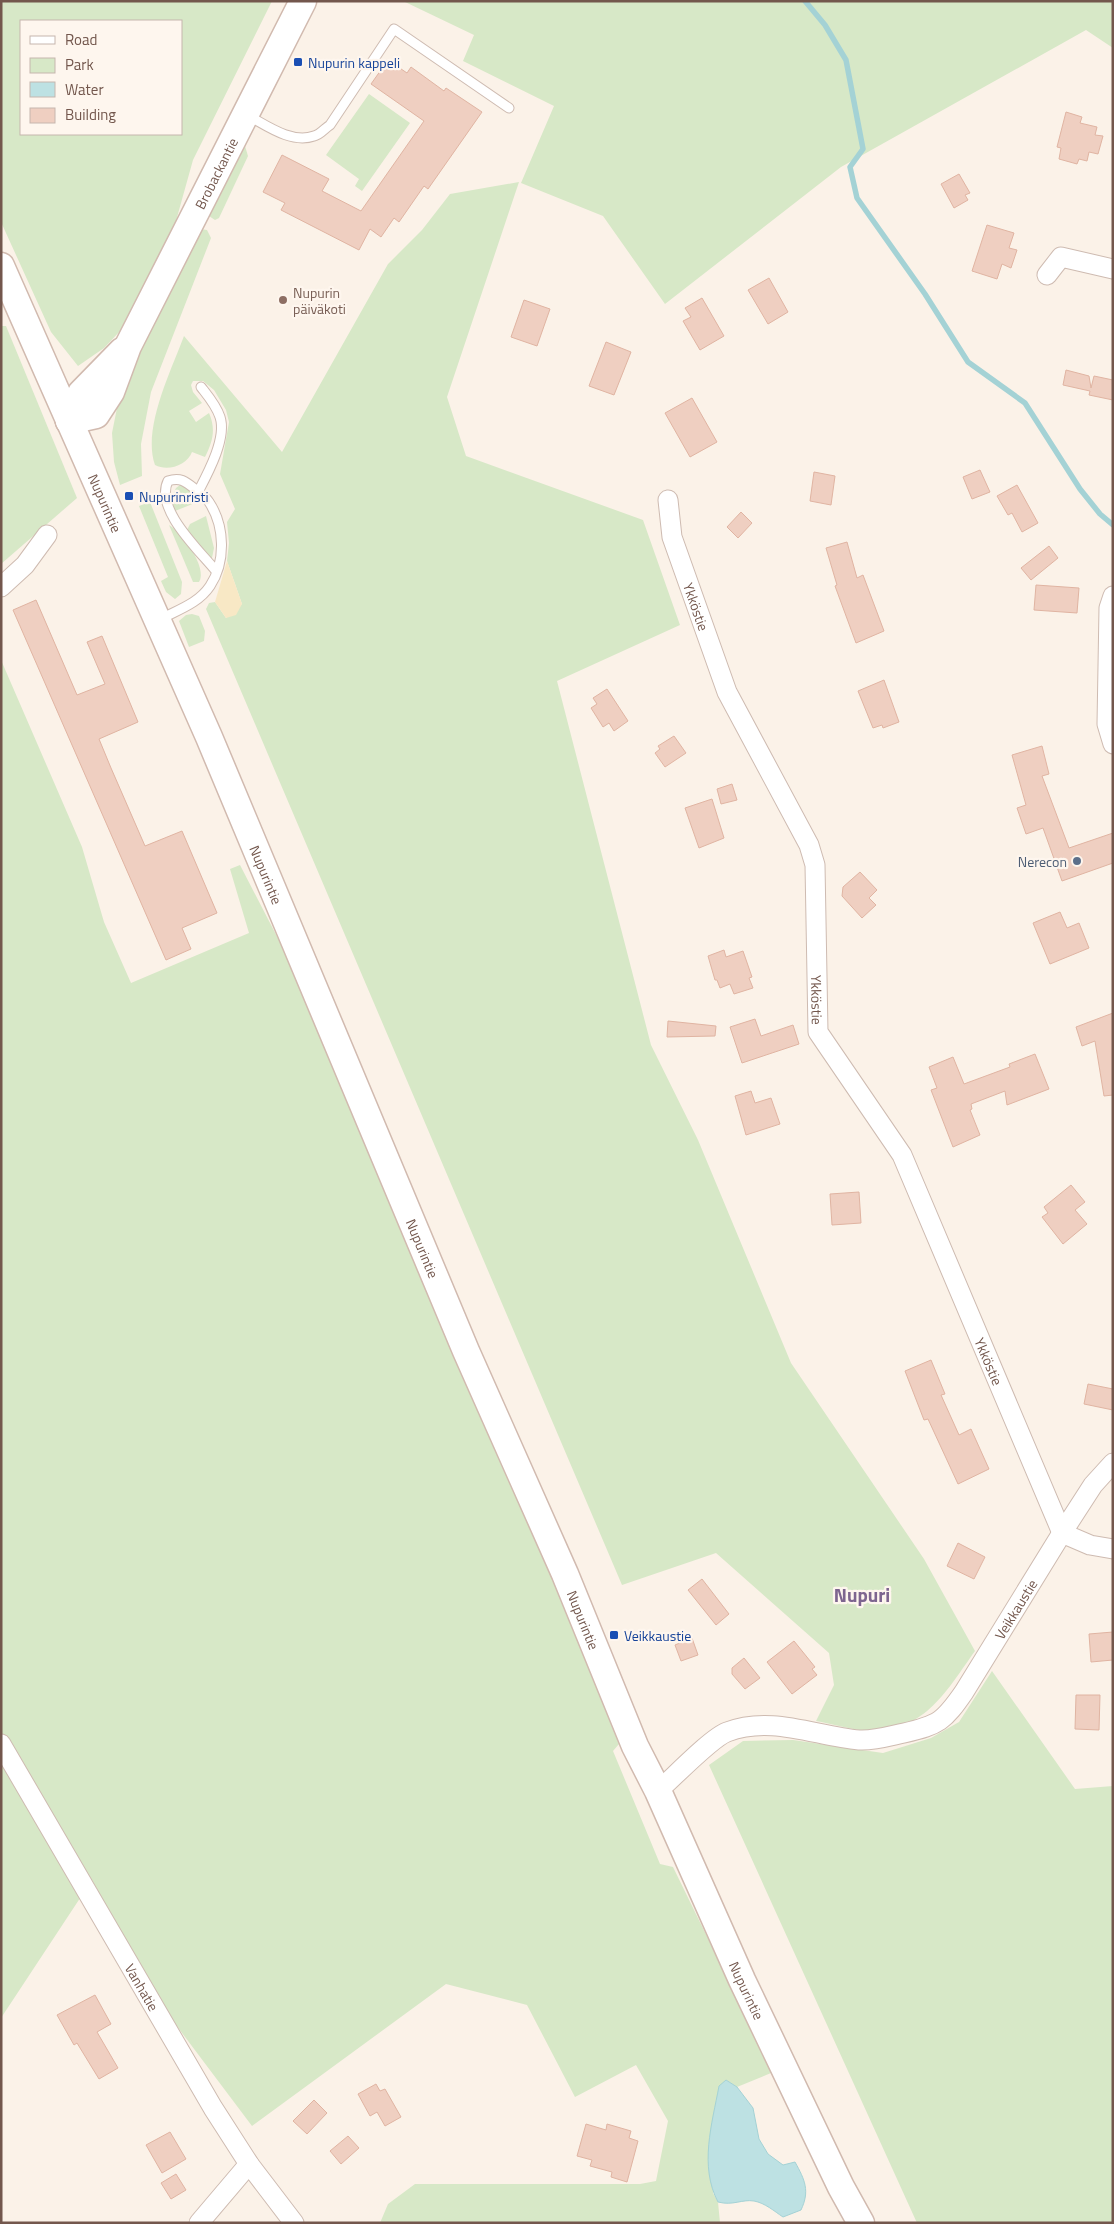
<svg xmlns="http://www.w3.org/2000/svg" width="1114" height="2224" font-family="'Titillium Web',sans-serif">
<rect width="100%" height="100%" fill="#fbf2e8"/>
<g fill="#d7e8c7" fill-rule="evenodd">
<path d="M1,1H272L193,160L169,246L121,330L104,348L78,366L51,332L1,222ZM21,21H181V134H21Z"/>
<path d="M403,1H1113V48L1086,30L841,167L665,304L603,216L521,183L554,106L463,61L474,35Z"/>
<path d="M369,94L410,123L362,191L355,186L359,179L326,155Z"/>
<path d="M245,146L248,156L219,218L215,220L206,214L241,147Z"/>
<path d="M519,182L447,397L466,456L643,520L680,625L557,681L651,1045L698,1140L791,1363L924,1559L975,1651C947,1690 925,1732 870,1731C852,1730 833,1724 816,1721L834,1685L829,1653L716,1553L622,1585L206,609L209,603L215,602L226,618L242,604L227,561L229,543L227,522L235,509L220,474L229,422L226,410L214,390L203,381H193L191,385L193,392L202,403L189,411L196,422L209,413C216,429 213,441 205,457L192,452C187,465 168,472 155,465C142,429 171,371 184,336L282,452L388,264L422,230L450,194Z"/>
<path d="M200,229L207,230L211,238L151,392L141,444L142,476L120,485L114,462L112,433L117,408L134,358Z"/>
<path d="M1,326H6L77,498L1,564Z"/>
<path d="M180,485C191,485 195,493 200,501L175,511L171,499L176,488Z"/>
<path d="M150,502L182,582L181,594L175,599L166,592L161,581L168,577L139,506Z"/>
<path d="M206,516L214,548L212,558H208L187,530L190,524Z"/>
<path d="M169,525C182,532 208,568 199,582H193Z"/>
<path d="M192,614L199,616L205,631L204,641L189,647L179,621L186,615Z"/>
<path d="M1,660L82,847L104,922L131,983L249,933L230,869L240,865L300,981L539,1543L619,1744L613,1751L660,1864L673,1867L739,2002L771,2073L737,2087L726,2080L713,2193L718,2202L720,2223H380L388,2204L415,2184H640L656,2181L668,2121L636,2065L575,2097L527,2005L446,1984L252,2126L164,2009L92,1880L1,2018Z"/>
<path d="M992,1671L1075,1789L1113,1786V2223H917L709,1765L743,1741L793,1740L883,1753L931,1738L959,1722Z"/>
</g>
<path fill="#f8e8c5" d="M227,561L242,604L236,615L226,618L215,602Z"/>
<path fill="#bde1e3" stroke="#a4d2d5" d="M726,2080L737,2087L753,2108L759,2139L768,2154L783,2165L795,2162C805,2180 810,2191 801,2210L783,2217C774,2211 765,2203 754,2201C742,2199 733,2206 718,2202C699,2166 712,2124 719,2086Z"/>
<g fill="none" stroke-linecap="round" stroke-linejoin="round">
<path stroke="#a4d2d5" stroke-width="5.5" d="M805,1L825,25L846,60L863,149L850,167L857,198L925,294L968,362L1025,403L1080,489L1100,514L1113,525"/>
</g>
<g fill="#efcfc1" stroke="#e0b4a2">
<path d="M388,60L407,73L411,67L444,91L446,88L482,112L428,189L424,186L399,222L394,218L381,237L370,229L359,250L281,210L285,203L263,192L282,155L329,179L322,191L361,211L424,121L371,84Z"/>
<path d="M1066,112L1082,117L1080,123L1097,127L1095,135L1103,136L1098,154L1089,152L1087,161L1079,159L1077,164L1059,159L1061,148L1057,147Z"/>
<path d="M959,174L970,193L965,195L968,200L954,208L941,184Z"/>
<path d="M987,225L1014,233L1009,248L1017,250L1011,268L1002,264L997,279L972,271Z"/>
<path d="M769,278L788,312L768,324L748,290Z"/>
<path d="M702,298L724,336L700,350L683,321L691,317L685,308Z"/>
<path d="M524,300L550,309L537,346L511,337Z"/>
<path d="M606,342L631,352L614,395L589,386Z"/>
<path d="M1066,370L1089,376L1091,388L1094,376L1113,380V400L1089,395L1090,391L1063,385Z"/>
<path d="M692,398L717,442L690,457L665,413Z"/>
<path d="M980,470L990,492L972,499L963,477Z"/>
<path d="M814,472L835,476L831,505L810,501Z"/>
<path d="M1017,485L1038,523L1022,532L1012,513L1008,515L997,496Z"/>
<path d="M741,512L752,523L738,538L727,527Z"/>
<path d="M847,542L857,578L863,575L884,631L856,643L835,586L837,585L826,548Z"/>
<path d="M1049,546L1058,558L1031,580L1021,568Z"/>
<path d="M1036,585L1079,588L1077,613L1034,610Z"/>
<path d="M36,600L77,695L105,684L87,642L102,636L138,722L99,739L111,768L145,846L182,831L217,913L182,928L191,949L166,960L13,610Z"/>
<path d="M884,680L899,722L883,728L882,725L873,728L858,691Z"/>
<path d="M607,689L628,721L614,731L609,723L603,727L591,708L597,704L593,698Z"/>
<path d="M674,736L686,753L665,767L655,753L660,749L658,746Z"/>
<path d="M1042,746L1049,774L1042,776L1069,848L1113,833V863L1062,881L1043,828L1026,834L1017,808L1026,805L1012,755Z"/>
<path d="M732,784L737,800L721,804L717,789Z"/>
<path d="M712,799L724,838L699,848L685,808Z"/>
<path d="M860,872L877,890L869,898L876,905L862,918L842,896L843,887Z"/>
<path d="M1060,912L1067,928L1079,923L1089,948L1050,964L1033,923Z"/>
<path d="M724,950L726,957L743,951L752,977L749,978L753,988L734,994L730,984L720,988L717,980H715L708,956Z"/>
<path d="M1113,1013V1095L1104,1096L1095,1041L1082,1046L1076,1027Z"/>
<path d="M755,1019L761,1036L793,1025L799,1044L742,1063L730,1027Z"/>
<path d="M668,1021L716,1026L715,1036L667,1037Z"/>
<path d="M1035,1054L1049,1089L1007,1105L1005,1091L971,1104L972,1109L970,1110L980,1135L953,1147L931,1090L937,1088L929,1067L953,1057L964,1084L1010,1067L1009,1064Z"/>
<path d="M751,1091L755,1103L771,1098L780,1124L746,1135L735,1096Z"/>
<path d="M1071,1185L1085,1202L1075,1210L1087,1224L1063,1244L1042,1217L1048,1213L1044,1207Z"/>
<path d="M859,1192L861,1223L832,1225L830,1194Z"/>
<path d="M931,1360L945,1394L941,1395L959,1435L971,1429L989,1469L958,1484L928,1419L924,1420L905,1371Z"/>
<path d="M1088,1384L1113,1389V1410L1084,1404Z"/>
<path d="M958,1543L985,1557L974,1579L947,1566Z"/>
<path d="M702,1579L729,1614L716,1625L688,1590Z"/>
<path d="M1113,1632V1660L1091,1662L1089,1634Z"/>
<path d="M692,1638L698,1655L681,1661L675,1645Z"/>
<path d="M794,1641L815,1667L812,1669L817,1675L792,1694L767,1662Z"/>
<path d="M744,1658L760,1678L745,1689L732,1674V1668Z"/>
<path d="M1076,1695H1100L1099,1730L1075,1729Z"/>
<path d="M95,1995L111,2024L97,2032L118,2068L99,2079L77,2043L74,2045L57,2015Z"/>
<path d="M376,2084L380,2091L385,2089L401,2117L385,2126L377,2112L370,2116L358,2094Z"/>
<path d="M314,2100L327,2113L307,2134L293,2121Z"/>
<path d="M586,2124L606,2130L607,2124L631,2131L629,2138L638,2141L627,2182L611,2177L612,2172L590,2166L592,2160L577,2156Z"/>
<path d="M170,2132L186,2159L162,2173L146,2145Z"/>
<path d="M348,2136L359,2148L341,2164L330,2151Z"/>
<path d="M176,2174L186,2190L171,2199L161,2183Z"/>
</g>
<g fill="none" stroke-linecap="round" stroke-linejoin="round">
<defs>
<g id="lane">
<path d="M247,115C266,125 291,144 314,136C320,135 325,128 330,125L394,29L509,108"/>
<path d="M198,492C208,473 227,438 220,417C216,405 208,396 201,387"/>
<path d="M159,620C177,610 198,604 210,586C226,562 225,526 209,502C206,497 199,493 195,489C185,481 180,477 168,481C154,509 200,551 216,571"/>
</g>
<g id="street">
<path d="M1047,275L1061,257L1113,269"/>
<path id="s1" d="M668,500L672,537L727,692L809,845L815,865L818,1032L902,1155L1062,1533L1090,1545L1113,1549"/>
<path d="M1,587L25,565L47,535"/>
<path d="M1113,596L1109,608L1107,724L1113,744"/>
<path id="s2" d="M1,1744L213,2108L249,2164L294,2223"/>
<path id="s3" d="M658,1791C673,1778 711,1738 727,1732C771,1715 815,1736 859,1740C874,1741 890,1736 904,1733C939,1725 944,1721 964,1692L1062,1533L1093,1485L1113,1463"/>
<path d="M199,2223L249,2164"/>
</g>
<g id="secondary">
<path id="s4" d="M1,266L209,737L466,1351L565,1574L635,1746L658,1791L742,1980L841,2187L861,2223"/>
<path id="s5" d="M69,421L96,415L111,392L128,346L303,1"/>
<path d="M69,421L81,393L122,351"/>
</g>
</defs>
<use href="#lane" stroke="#cebbb1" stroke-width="11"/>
<use href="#street" stroke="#cebbb1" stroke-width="21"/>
<use href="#secondary" stroke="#d1baaf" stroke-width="29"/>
<use href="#lane" stroke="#fff" stroke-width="9"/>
<use href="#street" stroke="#fff" stroke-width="19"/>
<use href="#secondary" stroke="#fff" stroke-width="26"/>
</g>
<g fill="#1a4fb4" stroke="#fef6ee" stroke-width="2">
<rect x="293" y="57" width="10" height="10" rx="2.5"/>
<rect x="124" y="491" width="10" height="10" rx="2.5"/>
<rect x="609" y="1630" width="10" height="10" rx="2.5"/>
</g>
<circle fill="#8d6e63" stroke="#fef6ee" stroke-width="2" cx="283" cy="300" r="5"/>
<circle fill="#5c6f8a" stroke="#fef6ee" stroke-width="2" cx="1077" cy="861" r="5"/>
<g text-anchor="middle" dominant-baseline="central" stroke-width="4.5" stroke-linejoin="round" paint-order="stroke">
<g font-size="14" fill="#164399" stroke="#fef6ee" text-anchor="start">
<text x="308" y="62">Nupurin kappeli</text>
<text x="139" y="496">Nupurinristi</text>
<text x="624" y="1635">Veikkaustie</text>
</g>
<g font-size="14" fill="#73574d" stroke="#fef6ee">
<text stroke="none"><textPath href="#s5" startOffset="298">Brobackantie</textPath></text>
<text stroke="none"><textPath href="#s4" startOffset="259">Nupurintie</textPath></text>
<text stroke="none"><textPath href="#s1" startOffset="111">Ykköstie</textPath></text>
<text stroke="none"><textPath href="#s4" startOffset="664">Nupurintie</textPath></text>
<text stroke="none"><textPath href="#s1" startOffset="531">Ykköstie</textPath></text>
<text stroke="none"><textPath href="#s4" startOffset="1069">Nupurintie</textPath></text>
<text stroke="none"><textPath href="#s1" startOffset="936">Ykköstie</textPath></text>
<text stroke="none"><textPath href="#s3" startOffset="444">Veikkaustie</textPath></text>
<text stroke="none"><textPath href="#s4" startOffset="1474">Nupurintie</textPath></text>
<text stroke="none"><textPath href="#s2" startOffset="281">Vanhatie</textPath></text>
<text stroke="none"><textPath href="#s4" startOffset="1879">Nupurintie</textPath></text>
</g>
<g font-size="14" fill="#785e54" stroke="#fef6ee" text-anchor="start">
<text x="293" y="292">Nupurin<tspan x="293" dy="16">päiväkoti</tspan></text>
</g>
<g font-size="14" fill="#4e5e75" stroke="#fef6ee" text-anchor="end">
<text x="1067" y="861">Nerecon</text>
</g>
<g font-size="19" font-weight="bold" fill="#7d658f" stroke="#fef6ee">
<text x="862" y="1594">Nupuri</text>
</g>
</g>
<rect width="1114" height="2224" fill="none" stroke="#73574d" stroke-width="5"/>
<rect x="20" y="20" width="162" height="115" fill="#fef6ee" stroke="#c6b6ae"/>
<rect x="30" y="36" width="25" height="8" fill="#ffffff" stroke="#c6b6ae"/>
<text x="65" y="45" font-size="15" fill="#73574d">Road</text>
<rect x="30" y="58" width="25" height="15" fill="#d7e8c7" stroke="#c6b6ae"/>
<text x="65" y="70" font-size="15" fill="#73574d">Park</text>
<rect x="30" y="82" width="25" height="15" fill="#bde1e3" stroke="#c6b6ae"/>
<text x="65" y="95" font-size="15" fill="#73574d">Water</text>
<rect x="30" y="108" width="25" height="15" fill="#efcfc1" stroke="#c6b6ae"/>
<text x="65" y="120" font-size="15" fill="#73574d">Building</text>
</svg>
